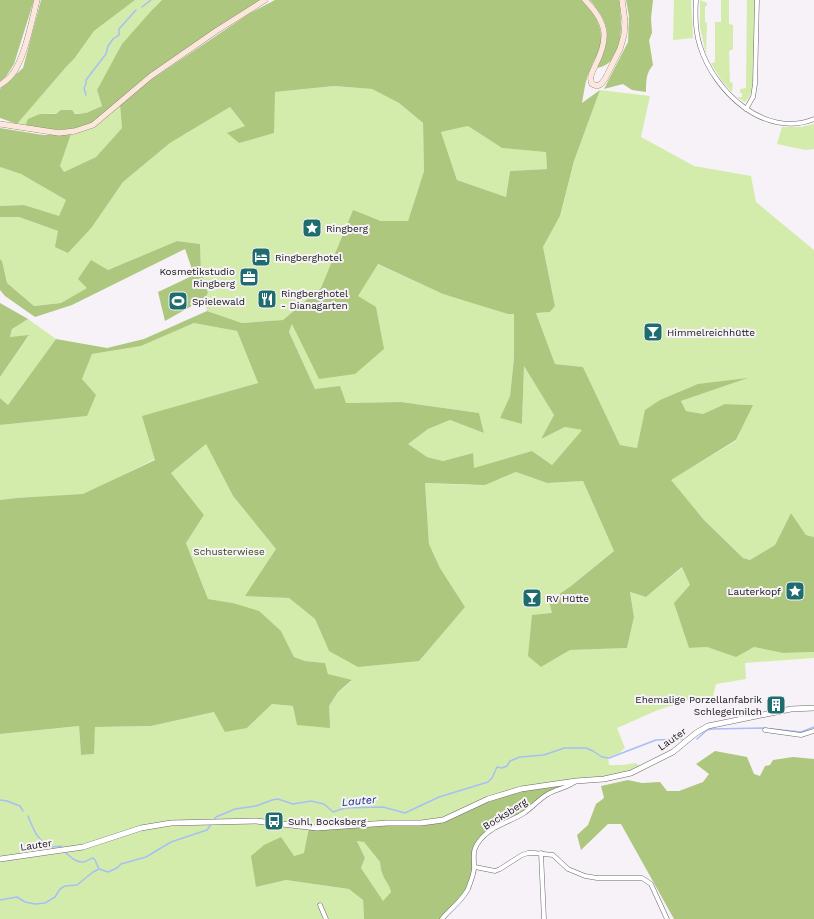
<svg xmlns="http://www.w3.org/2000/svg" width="814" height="919" font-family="'Work Sans',sans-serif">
<rect width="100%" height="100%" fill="#f6f2f7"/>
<g fill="#d4ecab">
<path d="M135,0H162L152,10L109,69L97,90L102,106L86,113L40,114L25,126L17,124L66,67L74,59L94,31Z"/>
<path d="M674,0H691L693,38L673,40Z"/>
<path d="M700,0L707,3V6H705V22L707,23L706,54L700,27Z"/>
<path d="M721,0H729V24L733,25V49L729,51L730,82L733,83L732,92L722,81L712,65L711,63H714L715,61V22H721Z"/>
<path d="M747,0H755L754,82L749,98L745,102L737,97H742V93H740V89L746,88Z"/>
<path d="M334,86L372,89L399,103L423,123L424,171L408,221H382L353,211L321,289L283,320L242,323L207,311L204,299L208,293L201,271L200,244L177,241L108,270L87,288L61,303L34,306L7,283L2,262L0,259V217H19L58,231L92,227L123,182L170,143L230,107L245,126L239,143L275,92Z"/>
<path d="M600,90L650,96L641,137L694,166L751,176L756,202L814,250V537L806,535L791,513L775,545L750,560L743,558L704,520L670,480L736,441L752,405L725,404L703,414L686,411L681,401L745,379L660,400L637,448L620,445L583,367L555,364L536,313L550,312L555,306L543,247L560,216L574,161Z"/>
<path d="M120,105L122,128L96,157L64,172L60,166L71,134L77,133Z"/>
<path d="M814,124V149L805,150L777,144L782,127H801Z"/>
<path d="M468,126L502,148L546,151L547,169L510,171L506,197L457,180L441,132Z"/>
<path d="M0,167L21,174L66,200L59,217L24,205L0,206Z"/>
<path d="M377,264L443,294L514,314V358L510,396L500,418L522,424L524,365L554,415L541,439L565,427L582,430L552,465L532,451L473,469V453L443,461L427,457L407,444L428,429L450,420L484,433L479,413L401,402L345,403L315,389L289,332L292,324L358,296Z"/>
<path d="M28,319L56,339L8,405L0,398V377L29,336L10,337L12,329Z"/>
<path d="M194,323L237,331L258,383L143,416L155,459L83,495L16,498L0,500V425L87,416L82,379L92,354L141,346Z"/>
<path d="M206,444L233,496L276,549L246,595L289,598L315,619L329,651L465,607L440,568L429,544L425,483L471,485L500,479L516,472L547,483L583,481L614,551L571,586L549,601L553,613L541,667L570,650L627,648L634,617L630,592L646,597L683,567L690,585L689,648L707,647L736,656L754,647L783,653L814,652V658L745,663L746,679L716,684L713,697L701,696L658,710L617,728L625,748L619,753L608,757L609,765H622L636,763L642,768L631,773L576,781L457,814L294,856L256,887L286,880L350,889L363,900L364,919H0V734L79,726L81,755L93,754L95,727L151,726L214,712L247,728L272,704L293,706L329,728V706L338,692L352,681L328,674L325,663L305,661L294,657L281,631L233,603L208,599L186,543L204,515L171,473Z"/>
<path d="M357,840L364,842L380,862L381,870L384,878L389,886L391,892L383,902L361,868L365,858Z"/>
</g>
<g fill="#adc77e" fill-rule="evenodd">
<path d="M0,0H34L14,64L5,78L0,81Z"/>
<path d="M41,0H135L94,31L74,59L66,67L17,124L0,118V89L23,68Z"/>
<path d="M162,0H260C222,25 183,49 147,76C129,89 109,114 91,123C70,133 47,130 25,126L28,119L40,114H56L61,110H72L75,114L86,113L102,106L97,90L122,44L152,10Z"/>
<path d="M275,0H582C596,15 607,31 598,53C595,59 591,66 589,72C585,82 584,93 582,103L600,90L574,161L560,216L543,247L555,306L550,312L536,313L555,364L583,367L620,445L637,448L645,410L660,400L698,384L748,378L681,401L686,411L703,414L725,404L753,405L736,440L671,480L704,520L743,558L750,560L775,545L791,513L806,535L814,537V652L783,653L754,647L736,657L707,647L689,648L674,603L690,585L682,567L646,597L630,592L634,617L627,648L570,650L541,667L528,656L532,615L552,613L549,601L571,586L614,551L583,481L547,483L516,472L485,485L425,483L429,544L440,568L465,607L419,661L358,667L329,651L315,619L289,598L245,596L276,549L233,496L206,444L171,473L204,515L186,543L208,599L233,603L259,611L281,631L294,657L305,661L325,663L328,674L352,680L338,692L329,706L330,728L297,725L293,706L272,704L247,728L225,732L214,712L151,726L95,727L94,754L81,755L79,726L0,734V500L16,498L83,494L155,460L142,416L258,383L237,331L194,323L141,346L92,354L82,379L96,395L87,416L0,425V398L8,405L56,339L107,348L144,339L207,311L242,323L283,320L321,288L353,210L381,221H408L424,171L423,123L399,103L372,89L334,86L275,92L274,133L239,143L227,133L245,126L230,107L170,143L123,182L92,227L68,253L55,247L58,231L19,217H0V206L24,205L59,216L66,200L21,174L0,167V128L43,135L71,134L60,166L64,172L96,157L122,128L120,105L149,81L250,13ZM468,126L502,148L546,152L547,169L510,171L506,197L457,180L441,132ZM378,264L443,294L508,314H514V358L510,396L500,418L522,424L524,366L554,415L541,439L565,427L582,430L552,465L532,451L474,468L473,453L443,461L427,457L408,444L428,429L450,420L484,433L479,413L401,402L346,403L340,386L315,389L289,332L292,324L319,379L355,374L384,349L376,307L358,296Z"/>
<path d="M590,0H619C622,21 626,63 597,68C611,38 612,26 590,0Z"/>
<path d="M626,0H653L651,18L652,33L649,40L653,65C646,73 646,81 646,92L632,90L623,84L604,89L628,42L629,16Z"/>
<path d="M177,241L200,244L201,271L208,293L204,299L165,321L158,292L194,275L185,249L72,305L35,317L5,296L0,290V259L2,261L7,283L34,306L61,303L87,288L78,279L91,260L108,270Z"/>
<path d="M0,303L28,319L12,329L10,337L29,335L0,377Z"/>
<path d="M715,751L747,757L754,774L760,776L765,766L770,765L773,760L793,757L814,759V919H674L621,824H608L581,850L577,835L588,825L596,804L604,798L601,786L628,780L642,783L660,782L667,791H679L703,782L709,774L696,764Z"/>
<path d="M576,781L556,790L530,809L481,838L476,845L475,867L467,890L442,919H364L363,900L349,889L286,880L256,887L251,856L264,845L281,837L294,856L304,853L309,828L443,820L488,799L521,789ZM357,841L364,842L380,862L381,870L384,878L389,886L391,892L383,901L361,868L365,858Z"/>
</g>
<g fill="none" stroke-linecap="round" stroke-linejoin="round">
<g stroke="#a6bff5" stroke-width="1.5">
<path d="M142,7L151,0"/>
<path d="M86,95L84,88L86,84V80L106,54L108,46L113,39L119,35V29L136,10"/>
<path d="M697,739L707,730L712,729L762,728L801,732L814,727"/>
<path d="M0,800L7,801L20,806L23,811"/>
<path d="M28,816C34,830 36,840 52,847L62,846"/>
<path d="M214,820L216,817L235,809L256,806L272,800L278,799L293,804L311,801L324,804L333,812L345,808L383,807L405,813L439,797L488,782L492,778L497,767L502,768L507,766L510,761L520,757L544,755L564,748H586L593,751L602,757L609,758L656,740L682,739"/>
<path d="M66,853C71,857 76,863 84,862C87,861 89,859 93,858L95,860L99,869"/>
<path d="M0,900L17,897L25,902L35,904L45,903L55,897L60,889L65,886L77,885L93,872L99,869L108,872L117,868L121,864L146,857L171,842L207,830L212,823"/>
</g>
<defs>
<g id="minor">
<path d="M696,0C695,15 695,31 700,46C714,91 764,139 814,119"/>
<path d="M746,109L753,97L755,84L757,0"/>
<path d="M765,730L801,735L814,731"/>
<path d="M541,853L544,919"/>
<path d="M475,867L495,871L500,869L522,855L528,853H534L553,855L568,869L585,876L597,878H642L651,884L667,919"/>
<path d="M320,905L326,919"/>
<path d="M442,919C450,909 462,901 468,889C470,883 475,872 474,866C474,854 472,850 480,840C491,826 510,822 524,813C533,807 539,799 548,794C557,789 567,788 576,781"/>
</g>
<path id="tertiary" d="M0,859L83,847L141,828L171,823L256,821L317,828L387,823H421L443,820L488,799L521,789L576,781L604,779L631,773L673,752L696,733L708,726L791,709L814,708"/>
<g id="secondary">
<path d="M585,0C608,23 609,38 595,66C592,72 589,77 592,84L597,86L601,84L605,79L620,49L624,35L625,22L622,0"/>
<path d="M0,85C3,83 7,80 10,77C24,63 32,20 37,0"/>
<path d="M0,124L59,133L75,131L93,125L151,76L216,31L265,0"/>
</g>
</defs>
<use href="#minor" stroke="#6b686c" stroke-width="5"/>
<use href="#tertiary" stroke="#6b686c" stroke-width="6"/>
<use href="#secondary" stroke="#6b686c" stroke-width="6"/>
<use href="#minor" stroke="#fff" stroke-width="4"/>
<use href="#tertiary" stroke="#fff" stroke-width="5"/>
<use href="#secondary" stroke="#fce7da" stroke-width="5.5"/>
</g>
<defs>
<symbol id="sight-square" viewBox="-11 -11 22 22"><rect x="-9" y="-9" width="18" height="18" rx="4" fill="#1f6c6e" stroke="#f6f2f7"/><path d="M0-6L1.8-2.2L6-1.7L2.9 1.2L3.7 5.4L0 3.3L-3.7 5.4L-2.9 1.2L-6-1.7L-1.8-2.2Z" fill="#fff"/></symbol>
<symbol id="hotel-square" viewBox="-11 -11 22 22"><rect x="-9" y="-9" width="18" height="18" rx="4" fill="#1f6c6e" stroke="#f6f2f7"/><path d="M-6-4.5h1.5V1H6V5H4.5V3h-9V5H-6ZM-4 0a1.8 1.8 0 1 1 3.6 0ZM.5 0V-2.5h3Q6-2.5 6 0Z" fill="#fff"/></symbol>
<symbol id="office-square" viewBox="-11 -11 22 22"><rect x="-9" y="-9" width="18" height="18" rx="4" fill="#1f6c6e" stroke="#f6f2f7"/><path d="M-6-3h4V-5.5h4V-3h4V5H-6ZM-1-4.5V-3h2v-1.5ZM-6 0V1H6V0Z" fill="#fff"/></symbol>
<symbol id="restaurant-square" viewBox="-11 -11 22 22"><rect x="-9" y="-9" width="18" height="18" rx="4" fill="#1f6c6e" stroke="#f6f2f7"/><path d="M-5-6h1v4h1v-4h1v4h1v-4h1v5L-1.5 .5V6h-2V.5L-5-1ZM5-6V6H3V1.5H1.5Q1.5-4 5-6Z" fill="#fff"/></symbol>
<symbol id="stadium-square" viewBox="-11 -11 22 22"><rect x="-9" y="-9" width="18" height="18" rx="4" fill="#1f6c6e" stroke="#f6f2f7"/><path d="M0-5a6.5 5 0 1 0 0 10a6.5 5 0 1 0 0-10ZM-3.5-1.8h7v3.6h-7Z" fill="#fff"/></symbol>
<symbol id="bar-square" viewBox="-11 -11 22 22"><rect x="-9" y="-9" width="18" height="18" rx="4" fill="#1f6c6e" stroke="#f6f2f7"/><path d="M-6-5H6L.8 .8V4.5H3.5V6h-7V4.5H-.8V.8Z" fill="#fff"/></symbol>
<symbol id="building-square" viewBox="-11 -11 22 22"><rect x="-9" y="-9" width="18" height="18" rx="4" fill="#1f6c6e" stroke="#f6f2f7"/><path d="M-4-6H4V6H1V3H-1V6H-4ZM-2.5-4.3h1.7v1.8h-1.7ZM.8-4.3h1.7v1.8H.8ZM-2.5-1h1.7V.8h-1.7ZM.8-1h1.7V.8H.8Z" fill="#fff"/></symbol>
<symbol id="bus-square" viewBox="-11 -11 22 22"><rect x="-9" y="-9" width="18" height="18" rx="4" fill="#1f6c6e" stroke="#f6f2f7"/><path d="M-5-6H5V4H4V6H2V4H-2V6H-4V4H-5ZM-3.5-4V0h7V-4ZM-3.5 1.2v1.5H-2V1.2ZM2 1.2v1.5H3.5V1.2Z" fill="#fff"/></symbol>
</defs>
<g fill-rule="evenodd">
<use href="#sight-square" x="301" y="217" width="22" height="22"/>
<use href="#hotel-square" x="250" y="246" width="22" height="22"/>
<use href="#office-square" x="238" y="266" width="22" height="22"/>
<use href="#restaurant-square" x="256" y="288" width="22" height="22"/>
<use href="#stadium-square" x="167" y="290" width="22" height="22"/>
<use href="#bar-square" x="642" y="321" width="22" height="22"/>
<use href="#sight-square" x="784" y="580" width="22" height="22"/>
<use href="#bar-square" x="521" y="587" width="22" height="22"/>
<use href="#building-square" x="765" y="694" width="22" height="22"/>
<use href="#bus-square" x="263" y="810" width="22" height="22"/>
</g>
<g text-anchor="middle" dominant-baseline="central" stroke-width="4" stroke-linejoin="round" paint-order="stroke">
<g font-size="10" fill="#171617" stroke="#f6f2f7" text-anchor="start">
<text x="326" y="228">Ringberg</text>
<text x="275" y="257">Ringberghotel</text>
<text x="235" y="271" text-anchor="end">Kosmetikstudio<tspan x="235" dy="12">Ringberg</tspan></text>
<text x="281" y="293">Ringberghotel<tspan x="281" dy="12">- Dianagarten</tspan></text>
<text x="192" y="301">Spielewald</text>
<text x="667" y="332">Himmelreichhütte</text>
<text x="781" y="591" text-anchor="end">Lauterkopf</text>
<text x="546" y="598">RV Hütte</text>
<text x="762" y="699" text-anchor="end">Ehemalige Porzellanfabrik<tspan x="762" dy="12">Schlegelmilch</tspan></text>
<text x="288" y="821">Suhl, Bocksberg</text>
</g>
<g font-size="10" fill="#374712" stroke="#f6f2f7">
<text x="229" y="551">Schusterwiese</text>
</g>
<g font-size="10" fill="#171617" stroke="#f6f2f7">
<text transform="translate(672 739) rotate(-35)">Lauter</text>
<text transform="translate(505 814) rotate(-32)">Bocksberg</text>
<text transform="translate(36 845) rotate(-8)">Lauter</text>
</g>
<g font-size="11" font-style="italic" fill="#17327d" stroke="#f6f2f7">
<text transform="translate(359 801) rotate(-5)">Lauter</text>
</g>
</g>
</svg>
